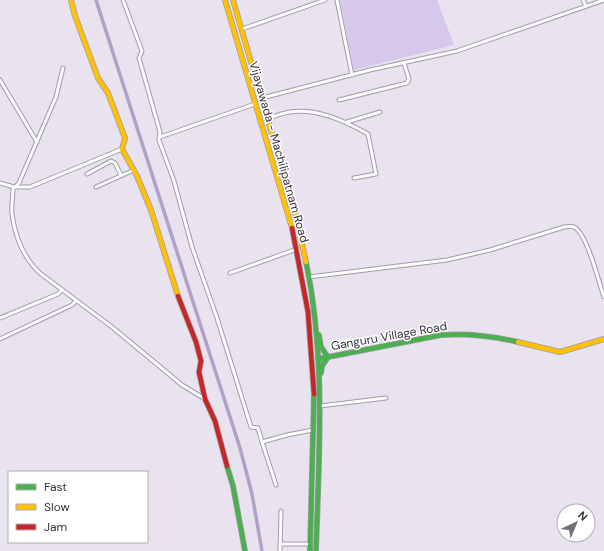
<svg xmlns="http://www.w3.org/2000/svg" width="604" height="551" font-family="'DM Sans',sans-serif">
<rect width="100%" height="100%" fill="#e8e3ef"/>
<path fill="#d6c8ea" d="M340,0H437L454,45L354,70Z"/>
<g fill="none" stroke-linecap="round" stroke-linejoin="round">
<path stroke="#b1a0c8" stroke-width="3.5" d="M96,0L240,448L252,494L262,551"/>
<defs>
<g id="street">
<path d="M123,0L142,51L139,58L160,132L159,140L174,181L192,247L217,318L251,427L258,428L262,442L287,435L313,430"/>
<path d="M337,0L352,75"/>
<path d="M583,0L586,6"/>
<path d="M242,29L325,0"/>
<path d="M63,68L56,97L19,183L13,189C13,197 11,206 12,214C15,236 24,259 41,274L112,327L182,385L205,399"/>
<path d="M0,80L37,142"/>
<path d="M262,98L370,70L457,51L604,0"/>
<path d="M339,100L407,83L409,79L404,63"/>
<path d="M269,118C275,116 283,113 290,112C317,108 345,121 368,134L376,174L354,178"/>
<path d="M347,122L380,112"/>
<path d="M160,137L255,104"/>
<path d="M87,174L111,161L115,163L121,175"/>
<path d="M0,183L14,187H30L122,149"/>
<path d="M96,187L134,170"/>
<path d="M230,273L297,249"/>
<path d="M309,277L447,260L490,250L564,227C567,227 571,226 574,227C587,233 599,283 604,297"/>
<path d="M0,318L58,294L62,290"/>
<path d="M0,339L72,305L76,301"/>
<path d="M320,406L386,398"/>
<path d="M262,442L276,485"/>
<path d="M280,544H310"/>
<path d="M280,551L281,511"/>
</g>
<g id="fast">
<path d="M306,262C326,357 319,455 316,551"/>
<path d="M319,335L321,347L328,357L322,366L321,373"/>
<path d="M318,359L441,335C467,333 493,336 518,342"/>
<path d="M227,466L233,486L245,551"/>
<path d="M310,551L314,394"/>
</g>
<g id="slow">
<path d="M71,0L75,16L98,78L108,93L125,138L122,149L137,176L151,210L178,296"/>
<path d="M225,0L292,228"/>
<path d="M233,0L296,217L306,262"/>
<path d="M518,342L560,352L604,339"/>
</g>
<g id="jam">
<path d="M292,228L308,312L314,394"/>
<path d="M178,296L196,342L201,361L199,372L205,399L215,421L227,466"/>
</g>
</defs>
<use href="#street" stroke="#a09da6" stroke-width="5"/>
<use href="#fast" stroke="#a09da6" stroke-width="6"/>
<use href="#slow" stroke="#a09da6" stroke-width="6"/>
<use href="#jam" stroke="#a09da6" stroke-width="6"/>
<use href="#street" stroke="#fcfbfd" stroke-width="3"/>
<use href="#fast" stroke="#4caf50" stroke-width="4.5"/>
<use href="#slow" stroke="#ffc107" stroke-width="4.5"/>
<use href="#jam" stroke="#c62828" stroke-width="4.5"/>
</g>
<g text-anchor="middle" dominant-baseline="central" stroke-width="3" stroke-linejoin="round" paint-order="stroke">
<g font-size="12" fill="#36323b" stroke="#fff">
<text transform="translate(279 152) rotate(74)">Vijayawada - Machilipatnam Road</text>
<text transform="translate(389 336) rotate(-10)">Ganguru Village Road</text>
</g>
</g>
<rect x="8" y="471" width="140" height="72" fill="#ffffff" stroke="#afadb1"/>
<rect x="16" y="484" width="20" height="6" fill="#4caf50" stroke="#afadb1"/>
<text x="44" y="491" font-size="12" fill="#36323b">Fast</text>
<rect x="16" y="504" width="20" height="6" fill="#ffc107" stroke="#afadb1"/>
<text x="44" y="511" font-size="12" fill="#36323b">Slow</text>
<rect x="16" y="524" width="20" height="6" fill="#c62828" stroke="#afadb1"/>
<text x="44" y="531" font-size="12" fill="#36323b">Jam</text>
<g transform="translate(576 523) rotate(44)"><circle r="19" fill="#ffffff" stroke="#afadb1"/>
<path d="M0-3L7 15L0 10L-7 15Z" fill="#74707a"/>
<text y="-6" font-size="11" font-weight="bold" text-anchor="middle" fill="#36323b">N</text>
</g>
</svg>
